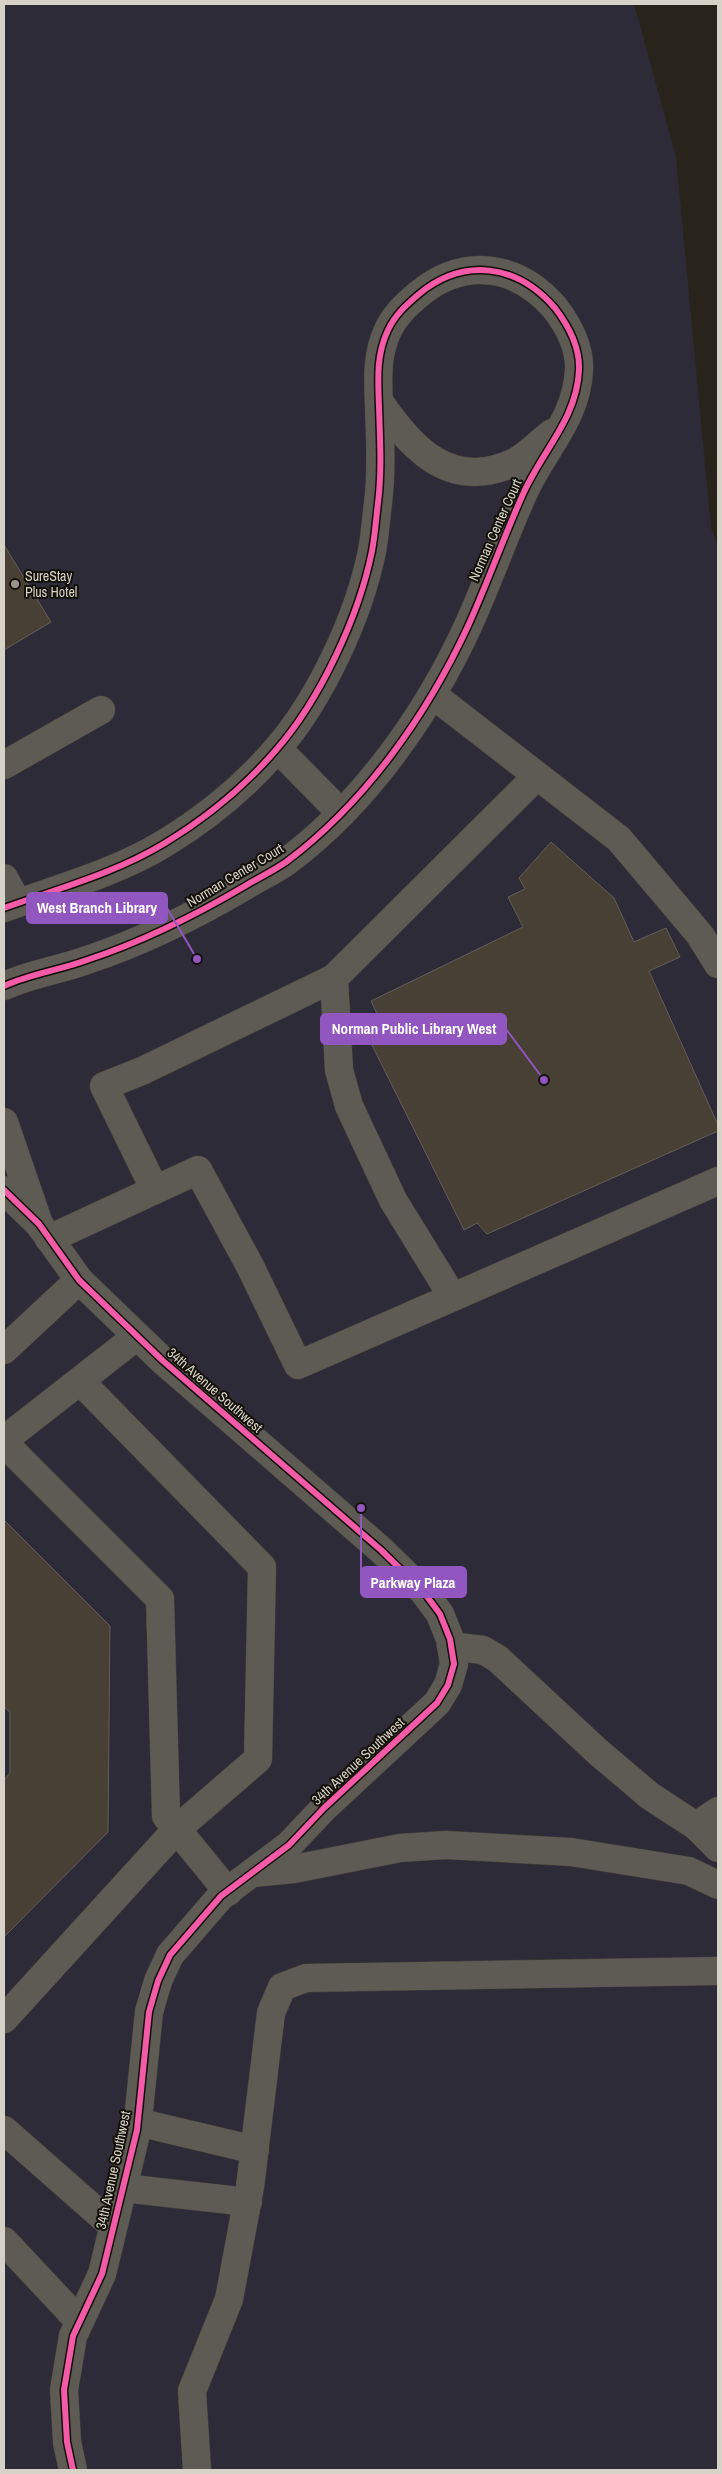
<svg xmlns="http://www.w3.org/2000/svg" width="722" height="2474" font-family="'Archivo Narrow',sans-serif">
<rect width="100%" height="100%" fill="#28241c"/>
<path fill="#2e2b39" d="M4,4H634L676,157L711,528L718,546V2470H4Z"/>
<g fill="#484034" stroke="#635e57">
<path d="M4,545L51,622L4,650Z"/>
<path d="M551,842L614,898L634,942L666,928L680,957L649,971L718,1125V1131L487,1234L477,1223L464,1230L367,1035L383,1027L371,1001L523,927L508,897L525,889L519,878Z"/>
<path d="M4,1520L110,1626L108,1832L4,1937V1780L10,1773V1712L4,1707Z"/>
</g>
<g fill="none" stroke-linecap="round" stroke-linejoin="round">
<defs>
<g id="minor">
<path d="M379,401C412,450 452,492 515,462C528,455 540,442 552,433"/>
<path d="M433,695L619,839L700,935L718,964"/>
<path d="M278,749L341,813"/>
<path d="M4,765L101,710"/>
<path d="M4,878L18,903"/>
<path d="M4,908C57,889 116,873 165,843C206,818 245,786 276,750C320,700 359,616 372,551C375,535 376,519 378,503C382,471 380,439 379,406C378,380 376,355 388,330C395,315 406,305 419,294C464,257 517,264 555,308C568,325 580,348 579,370C577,418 543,450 524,492C504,536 488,582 468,626C427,715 365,803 286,862C273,871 258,878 245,886C194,916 142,942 87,960C60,970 30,974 4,986"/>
<path d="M334,978L339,1070L349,1106L393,1200L452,1296"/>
<path d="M4,1122L38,1221"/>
<path d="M4,1190L39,1224L79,1280L162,1360L381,1550L423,1591L440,1614L450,1639L454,1664L448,1685L437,1703L324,1808L289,1845L221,1896L170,1955L158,1981L149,2012L137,2130L102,2274L73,2336L64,2390L67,2442L73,2470"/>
<path d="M155,1190L104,1086L142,1071L334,978L537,776"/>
<path d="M49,1239L198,1170L250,1266L298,1365L718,1181"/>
<path d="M4,1350L79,1280"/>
<path d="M4,1440L137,1336"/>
<path d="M4,1443L160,1599L166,1816L228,1892"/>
<path d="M451,1646L483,1650L498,1659L598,1752L650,1796L696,1826L718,1848"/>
<path d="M696,1826L718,1811"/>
<path d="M253,1873L294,1869L400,1848L446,1845L571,1852L689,1871L718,1885"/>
<path d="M4,2019L177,1829L258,1759L262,1567L80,1381"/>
<path d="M137,2122L255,2150"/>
<path d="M4,2130L113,2226"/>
<path d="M123,2188L248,2202"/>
<path d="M4,2241L79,2321"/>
<path d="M197,2470L192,2391L229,2299L250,2187L271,2013L282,1987L306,1978L718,1971"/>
</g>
</defs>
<use href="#minor" stroke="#444039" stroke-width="29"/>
<use href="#minor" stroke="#5e5a54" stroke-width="28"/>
<defs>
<g id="cycleway">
<path d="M4,908C57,889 116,873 165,843C206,818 245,786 276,750C320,700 359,616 372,551C375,535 376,519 378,503C382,471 380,439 379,406C378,380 376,355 388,330C395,315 406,305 419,294C464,257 517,264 555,308C568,325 580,348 579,370C577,418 543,450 524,492C504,536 488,582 468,626C427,715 365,803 286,862C273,871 258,878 245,886C194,916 142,942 87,960C60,970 30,974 4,986"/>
<path d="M4,1190L39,1224L79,1280L162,1360L381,1550L423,1591L440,1614L450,1639L454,1664L448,1685L437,1703L324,1808L289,1845L221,1896L170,1955L158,1981L149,2012L137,2130L102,2274L73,2336L64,2390L67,2442L73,2470"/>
</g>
</defs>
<use href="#cycleway" stroke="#131009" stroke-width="9"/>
<use href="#cycleway" stroke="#f35aa7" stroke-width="6"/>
</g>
<circle fill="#9a958c" stroke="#131009" stroke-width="2" cx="15" cy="584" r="5"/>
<g text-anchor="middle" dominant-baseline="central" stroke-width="4" stroke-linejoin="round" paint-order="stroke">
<g font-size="14" fill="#d7d2c8" stroke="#131009">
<text transform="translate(495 530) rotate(-66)">Norman Center Court</text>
<text transform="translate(235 875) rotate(-31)">Norman Center Court</text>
<text transform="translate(215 1390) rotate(41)">34th Avenue Southwest</text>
<text transform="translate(358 1761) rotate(-43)">34th Avenue Southwest</text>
<text transform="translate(113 2170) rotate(-78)">34th Avenue Southwest</text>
</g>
<g font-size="14" fill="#d7d2c8" stroke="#131009" text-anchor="start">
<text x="25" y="576">SureStay<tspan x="25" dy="16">Plus Hotel</tspan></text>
</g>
</g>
<path fill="none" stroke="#9256c1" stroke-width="2" d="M197 959L167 908M544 1080L506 1029M361 1508L361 1582"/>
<g fill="#9256c1" stroke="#131009" stroke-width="2">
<circle cx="197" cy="959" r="5"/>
<circle cx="544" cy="1080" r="5"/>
<circle cx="361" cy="1508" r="5"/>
</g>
<g fill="#9256c1" stroke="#9256c1" stroke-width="2">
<rect x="27" y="893" width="140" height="30" rx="5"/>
<rect x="321" y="1014" width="185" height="30" rx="5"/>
<rect x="361" y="1567" width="105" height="30" rx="5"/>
</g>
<g font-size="15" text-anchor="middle" font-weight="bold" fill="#fff">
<text x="97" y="913">West Branch Library</text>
<text x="414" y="1034">Norman Public Library West</text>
<text x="413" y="1588">Parkway Plaza</text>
</g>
<rect width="722" height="2474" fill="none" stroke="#d7d2c8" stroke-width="10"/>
</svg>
